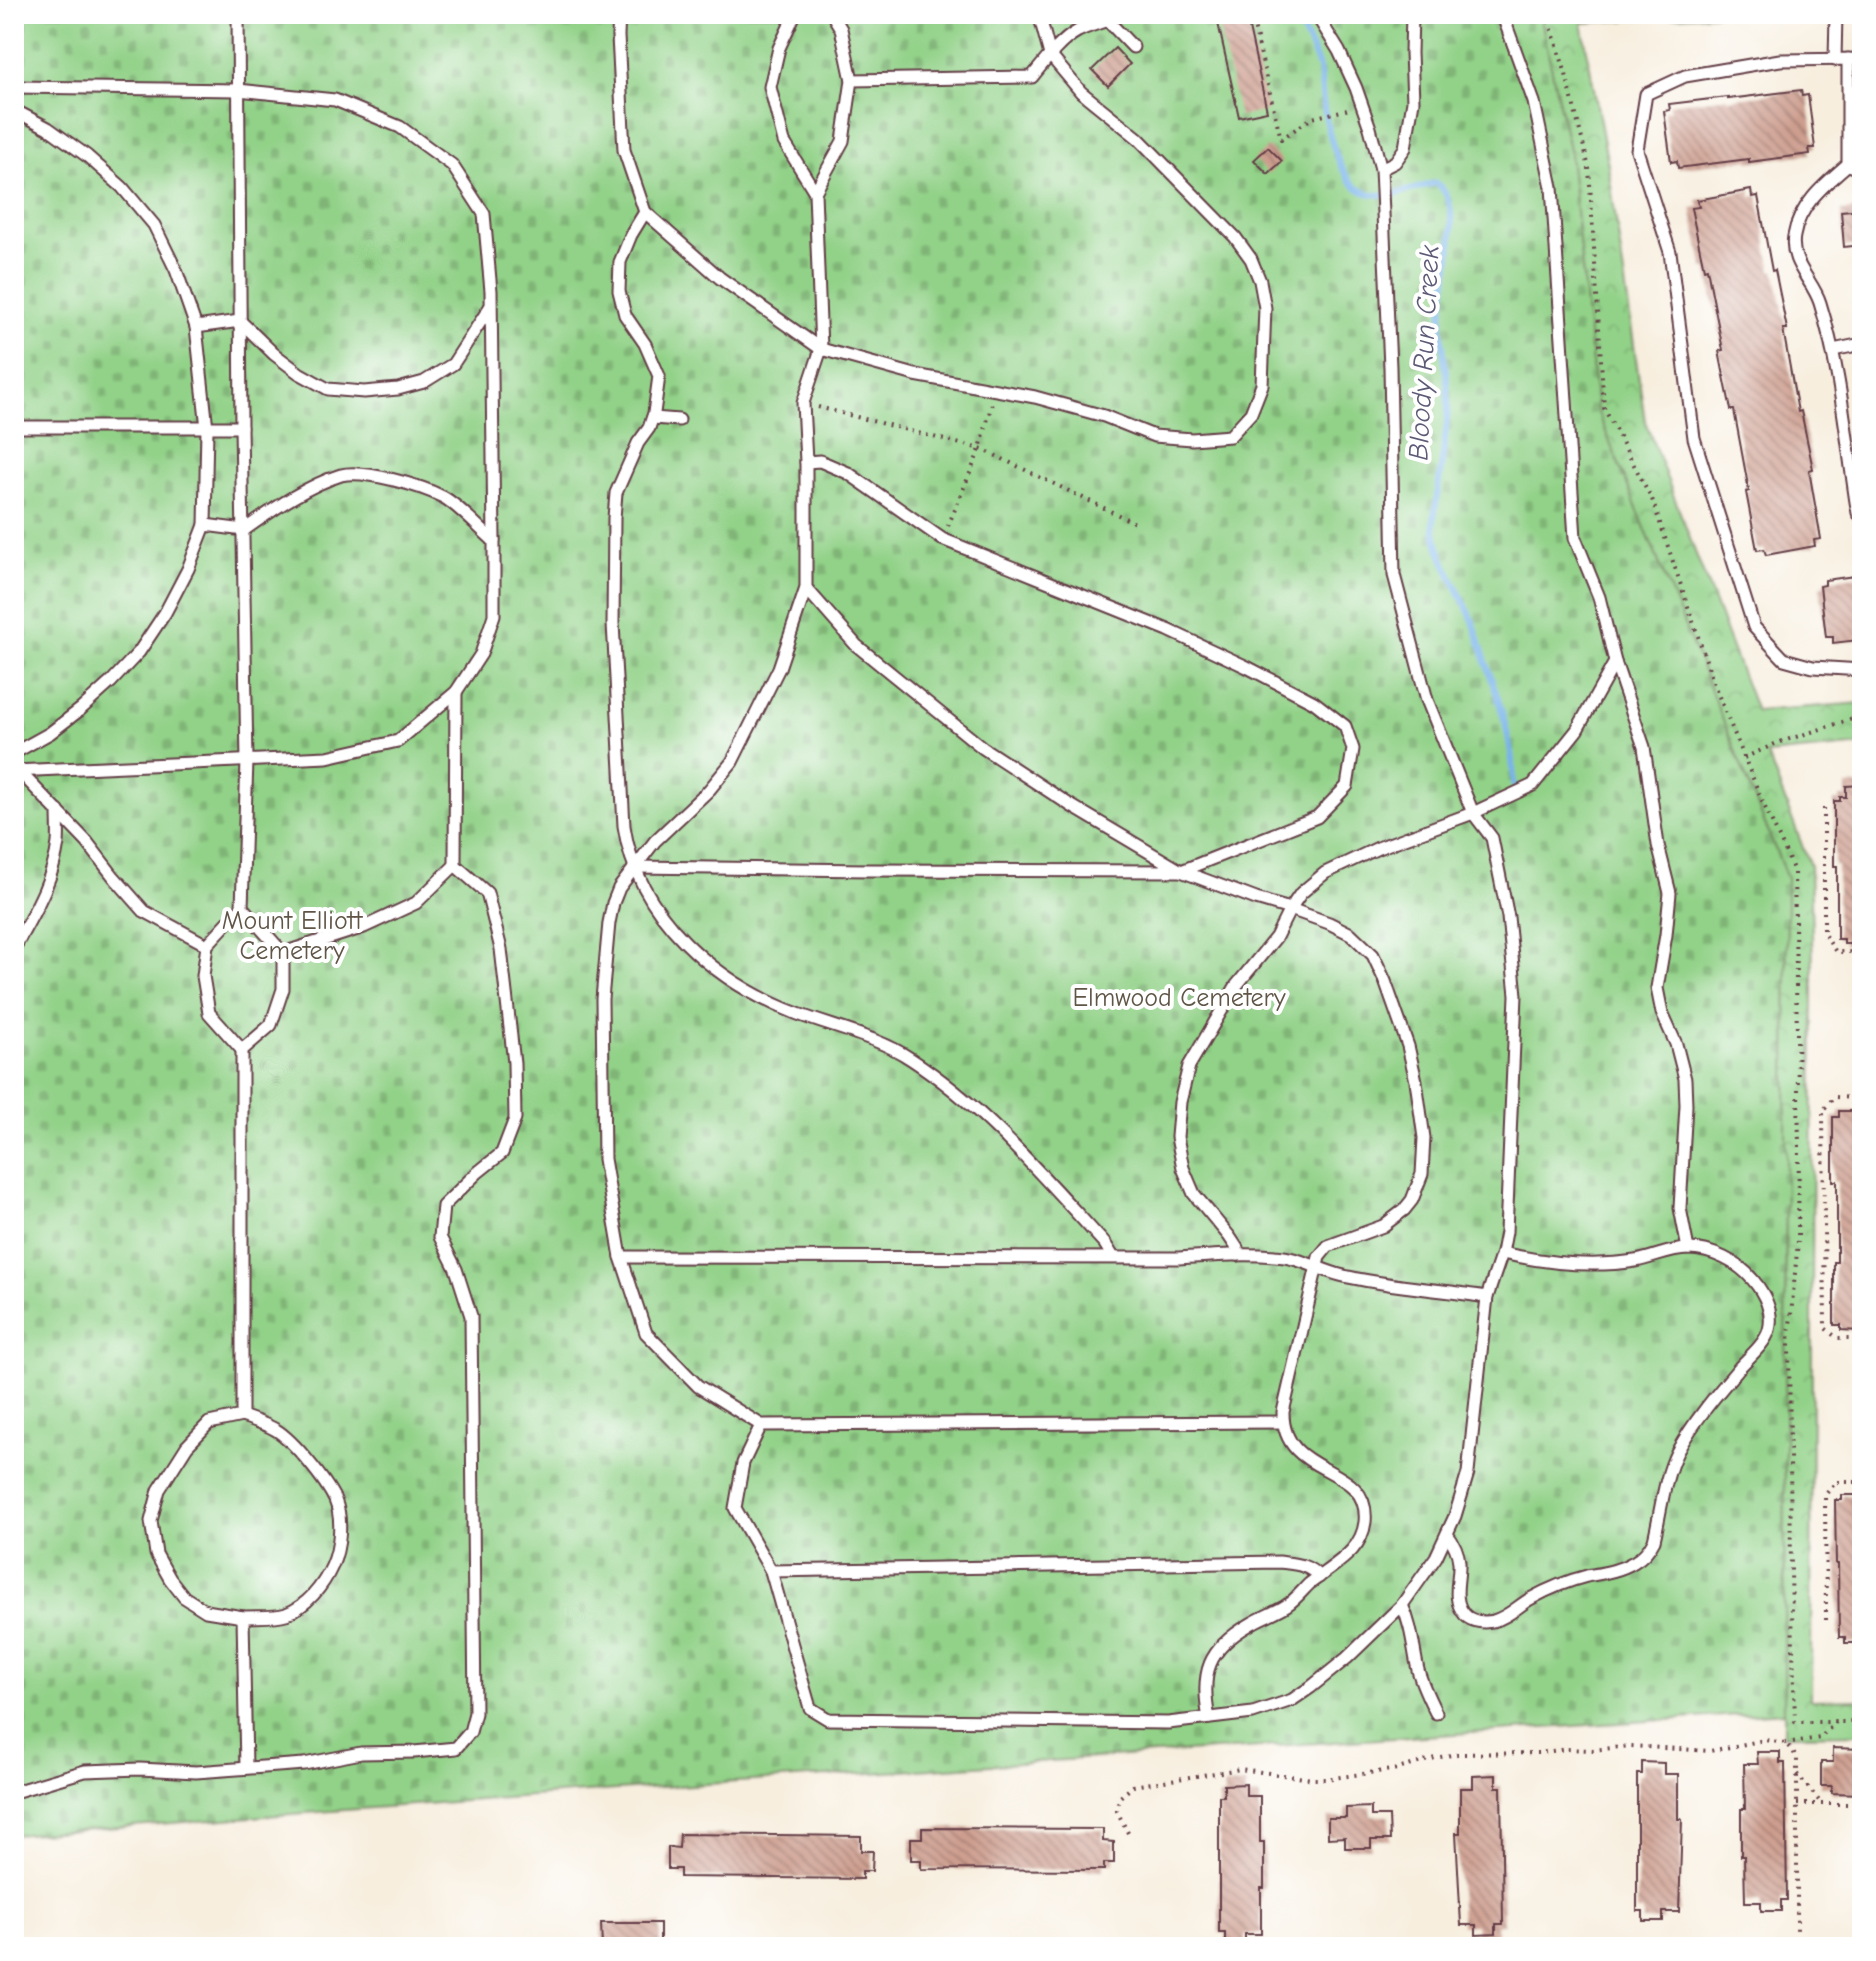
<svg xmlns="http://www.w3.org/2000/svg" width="1876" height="1961" font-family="'Comic Neue',sans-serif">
<defs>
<pattern id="cemetery-stones" width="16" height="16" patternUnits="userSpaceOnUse" patternTransform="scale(2)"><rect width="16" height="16" fill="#92d288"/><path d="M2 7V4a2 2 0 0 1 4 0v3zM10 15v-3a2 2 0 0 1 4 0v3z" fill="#7fb476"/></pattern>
<pattern id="park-crowns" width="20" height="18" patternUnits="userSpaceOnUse" patternTransform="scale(2)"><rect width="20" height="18" fill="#92d288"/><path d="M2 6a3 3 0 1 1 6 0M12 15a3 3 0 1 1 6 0" fill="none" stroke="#7fb476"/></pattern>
<pattern id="building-back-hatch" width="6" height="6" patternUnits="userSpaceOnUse" patternTransform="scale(2)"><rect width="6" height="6" fill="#cd9e8f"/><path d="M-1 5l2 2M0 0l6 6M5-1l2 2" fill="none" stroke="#a88075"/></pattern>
</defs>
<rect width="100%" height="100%" fill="#fff"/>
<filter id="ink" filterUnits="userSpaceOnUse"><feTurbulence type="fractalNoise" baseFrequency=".0125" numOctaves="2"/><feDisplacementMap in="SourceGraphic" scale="16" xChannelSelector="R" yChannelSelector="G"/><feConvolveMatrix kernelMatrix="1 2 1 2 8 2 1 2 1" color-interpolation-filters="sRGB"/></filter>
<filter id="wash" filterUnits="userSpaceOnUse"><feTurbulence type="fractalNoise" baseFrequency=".006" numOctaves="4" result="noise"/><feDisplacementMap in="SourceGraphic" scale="32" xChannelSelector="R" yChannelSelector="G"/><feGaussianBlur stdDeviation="1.8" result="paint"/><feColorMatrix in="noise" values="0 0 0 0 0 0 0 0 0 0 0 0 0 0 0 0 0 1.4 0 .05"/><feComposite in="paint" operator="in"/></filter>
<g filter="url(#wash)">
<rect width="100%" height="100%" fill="#f7eede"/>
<path fill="url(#cemetery-stones)" stroke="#6e785a" stroke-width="2" d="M14,14H1540L1570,154L1597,410L1787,878L1784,1712L571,1793L14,1835Z"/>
<path fill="url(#park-crowns)" stroke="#6e785a" stroke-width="2" d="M1540,14H1719L1582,23L1608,165L1645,421L1756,711L1862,703V745L1767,754L1810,866L1813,969L1811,1700L1862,1699V1734L1784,1735L1787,878L1597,410L1570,154Z"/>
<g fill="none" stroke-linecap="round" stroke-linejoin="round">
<path stroke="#79b3ea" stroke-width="6" d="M1294,14C1302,31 1312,47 1318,65C1322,77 1321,90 1323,102C1327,129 1339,185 1368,193C1391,200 1414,188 1435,183C1467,199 1444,287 1442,316C1440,346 1449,376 1448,406C1446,445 1438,482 1434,520C1431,544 1463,597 1473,621C1478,637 1483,652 1488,668C1501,707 1513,743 1514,785"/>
</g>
<g id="blocks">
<g fill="url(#building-back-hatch)">
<path d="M1216,14H1246L1267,111L1239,117Z"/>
<path d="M1115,48L1130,64L1108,86L1092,70Z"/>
<path d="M1801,90L1802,96L1808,95L1815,148H1809L1810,154L1749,162V159L1678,168L1677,161L1671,162L1664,111L1670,110L1669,104L1728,97V99Z"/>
<path d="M1268,147L1282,161L1268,174L1254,160Z"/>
<path d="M1751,190L1752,197L1758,196L1772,271L1775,270L1787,329H1783L1798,412L1801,411L1813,469L1809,470L1821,539L1814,540L1815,546L1766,555L1764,549L1757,550L1746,492L1749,491L1734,410H1731L1724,376L1719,351L1723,350L1707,268L1704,269L1691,208L1699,207L1697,200Z"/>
<path d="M1862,209V245L1844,247L1841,211Z"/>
<path d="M1862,575V634H1858L1859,640L1833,643V637H1826L1820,586L1825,585V580Z"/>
<path d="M1862,785V944H1844V939H1837V866H1834V801H1840V797H1846V786Z"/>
<path d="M1839,1111H1862V1331L1841,1330V1325H1834V1262H1837V1181H1833V1117H1839Z"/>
<path d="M1842,1495H1862V1643H1845V1637H1839L1838,1564H1836L1835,1500H1842Z"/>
<path d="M1833,1748L1862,1749V1794L1832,1793V1786H1821V1762H1833Z"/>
<path d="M1757,1752H1780V1763H1785L1787,1900H1781V1911H1761V1902H1745L1744,1856H1741V1809H1745L1744,1764H1758Z"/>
<path d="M1642,1762L1664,1763V1774H1678V1819H1682L1679,1912H1663V1921H1643V1911H1637V1774H1642Z"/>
<path d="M1496,1775V1787H1501L1503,1924H1496V1934L1476,1935V1925H1461L1456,1833H1460V1788H1473V1776Z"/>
<path d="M1246,1784V1796H1260V1842H1264V1888H1261V1934H1245V1943H1225V1933H1219V1796H1224V1785Z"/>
<path d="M1371,1807V1816H1389L1390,1840H1371V1848H1345V1837L1328,1838V1818H1346V1808Z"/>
<path d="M922,1828L1103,1829V1841L1114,1842V1863H1104V1870L921,1869V1860H911V1838H922Z"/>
<path d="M680,1834L861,1836V1851H873L872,1871H862V1879L680,1877V1869H668V1847L679,1848Z"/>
<path d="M601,1923H660V1947H602Z"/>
</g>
</g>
</g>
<g filter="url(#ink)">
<use href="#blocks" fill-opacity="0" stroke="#643e46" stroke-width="2"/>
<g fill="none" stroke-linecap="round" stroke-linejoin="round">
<defs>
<g id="service">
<path d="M238,14L241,427L247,761L242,907L283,953V989L271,1025L242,1050V1416C253,1420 266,1424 276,1430C294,1441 326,1481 335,1500C343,1519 340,1548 332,1566C323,1586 307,1606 286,1614C274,1618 256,1616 243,1617L246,1768"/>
<path d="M619,14L618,36L624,150L645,212L720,278L821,349L915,375L1035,397L1104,416L1154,436L1192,439L1230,436L1251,413L1262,385L1265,308L1260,281L1251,259L1235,237L1138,138L1081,92L1050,55L1039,14"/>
<path d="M795,14L779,48L770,87L784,142L815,192"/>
<path d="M832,14L841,29L852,80L843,141L815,192L821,349L803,403L806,462V588L856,645L983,748L1070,805L1181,871L1256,899L1290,909L1329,923L1351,934L1373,955L1385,981L1408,1046L1416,1081L1424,1138L1422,1174L1412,1200L1404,1210L1383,1226L1328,1246L1319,1257L1283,1412C1282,1480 1371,1461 1365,1522C1362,1547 1343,1559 1324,1573C1319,1577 1314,1580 1309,1584C1302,1591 1296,1599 1287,1605C1275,1613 1261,1617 1249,1625C1208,1649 1200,1673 1209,1718"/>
<path d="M1501,14L1504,19L1534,102L1552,187L1575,538L1599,597L1615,662L1644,747L1658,845L1670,893L1666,935L1657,988L1662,1013L1676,1044L1685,1079L1686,1105L1680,1208L1688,1249"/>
<path d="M1861,14L1862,59"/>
<path d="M1108,21L1133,47"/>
<path d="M1848,59V164C1825,184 1799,205 1794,236C1789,263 1813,280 1820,303C1840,367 1846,436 1856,502L1858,513L1862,517"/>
<path d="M1862,59L1780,60L1685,76L1646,94L1637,150L1670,252L1694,438L1754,627L1784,659L1813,667L1862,670"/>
<path d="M1835,60L1836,14"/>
<path d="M852,80L1032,77C1044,62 1061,40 1078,31C1092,24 1107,22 1120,14"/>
<path d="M14,87L238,90L335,100L400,127L452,165L484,214L491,291L494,541V615L481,654L456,692L398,741L327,757L14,771"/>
<path d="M14,110L48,128L87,156L122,187L154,225L176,270L196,327L207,428L205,525L188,569L165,613L139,652L111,682L81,709L50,733L14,753"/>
<path d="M1848,164L1862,171"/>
<path d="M1381,169L1395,162L1405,148L1413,101L1411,53L1412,14"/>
<path d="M645,212L631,235L620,262L619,291L625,315L645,344L659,376L654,413L649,428L638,443L616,493L614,518L613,623L624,826C637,916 716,983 798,1014C835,1028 878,1037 911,1059C986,1108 1045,1179 1105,1244L1113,1257"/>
<path d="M196,327L240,321L274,354L299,373L328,389L364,392L398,389L424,382L453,364L490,307"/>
<path d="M1833,350L1862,344"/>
<path d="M653,418L679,420"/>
<path d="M14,427H241"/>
<path d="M205,525L244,530C274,509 306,486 341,475C364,469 422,486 443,497C457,504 481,530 494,541"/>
<path d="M806,588L779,668L732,762L709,790L655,841L619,888L613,903L609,923L602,999L604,1159L621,1257L646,1333L698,1386L761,1425L1283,1422"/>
<path d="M19,771L87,842L114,877L144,911L207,945"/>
<path d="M634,867L868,870L1181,871L1317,817L1347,786L1353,749L1345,726L1314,702L1247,667L1168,630L942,539L848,473L820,461L806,462"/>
<path d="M242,907L207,945L203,976L209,1013L242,1050"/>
<path d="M14,949C32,915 53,882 58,843C59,833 58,822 58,811"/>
<path d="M283,953L364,927L416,903L455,865"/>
<path d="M1238,1255L1237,1248L1229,1236L1194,1194L1183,1168L1177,1137L1180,1102L1189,1066L1236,986L1276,937L1290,909L1301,893L1325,873L1378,848L1473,813L1533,785L1577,730L1615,662"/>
<path d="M621,1257L1177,1258C1209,1256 1243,1253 1275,1256C1298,1257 1318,1269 1340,1275C1388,1287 1438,1289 1487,1297"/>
<path d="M242,1416L209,1423L187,1446L159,1490L151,1521L156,1554L170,1579L184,1597L206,1611L243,1617"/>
<path d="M761,1425L743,1463L735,1508L771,1571L810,1708L828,1719L1168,1723L1253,1713L1292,1700L1311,1687L1347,1658L1402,1605L1436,1557L1455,1516L1468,1473L1487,1297L1502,1253L1506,1232L1516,995L1508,917L1492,838L1473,813L1427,700L1394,575L1390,367L1381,169L1370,128L1356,88L1339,51L1316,14"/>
<path d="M1447,1534C1454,1543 1458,1551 1459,1562C1460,1579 1451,1600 1465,1615C1472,1622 1484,1623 1493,1621C1507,1618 1518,1606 1530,1599C1548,1589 1567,1581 1587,1576C1603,1573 1619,1571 1634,1562C1643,1557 1649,1550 1654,1540C1661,1511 1664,1478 1677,1452C1693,1422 1717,1394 1739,1368C1749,1357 1765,1344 1769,1330C1774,1312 1764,1293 1753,1280C1738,1262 1712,1249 1688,1249C1670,1249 1653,1258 1635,1261C1590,1268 1546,1263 1502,1253"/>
<path d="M771,1571L1279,1562C1295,1564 1308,1564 1319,1577"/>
<path d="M1402,1605C1412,1626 1413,1648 1418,1670C1422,1685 1429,1699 1436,1713"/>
<path d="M14,1792L85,1771L140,1769L196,1772L304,1764L361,1753L414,1752L456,1748L470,1732L475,1713L471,1316L456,1269L440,1237L443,1206L477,1173L502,1153L515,1119L514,1063L501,949L487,893L455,865L456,692"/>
</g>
</defs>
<use href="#service" stroke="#643e46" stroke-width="15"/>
<g stroke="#643e46" stroke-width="4" stroke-dasharray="2 6" stroke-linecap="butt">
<path d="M1251,14L1281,139L1312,118L1350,109"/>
<path d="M1550,14L1548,17L1566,74L1589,168L1604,408L1652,499L1715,687L1764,805L1794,871L1799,1145L1798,1241L1789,1336L1791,1573L1795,1722H1862"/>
<path d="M818,407L984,450L1137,524"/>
<path d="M948,526L980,449L992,403"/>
<path d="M1853,720L1862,730"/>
<path d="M1744,758L1777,743L1855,718H1862"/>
<path d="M1824,808V934L1836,952H1862"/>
<path d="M1862,1098L1834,1097L1823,1111L1825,1328L1837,1338H1862"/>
<path d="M1826,1620L1825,1495L1836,1482H1862"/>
<path d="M1785,1743L1820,1738L1836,1722"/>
<path d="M1797,1774L1821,1803"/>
<path d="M1797,1804H1862"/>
<path d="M1128,1833L1117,1811V1806L1119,1798L1133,1786L1240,1769L1312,1779H1326L1398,1769L1435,1758L1457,1754L1539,1753L1566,1749L1592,1750L1631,1746L1710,1751L1765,1740L1785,1743L1792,1749L1797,1759V1931"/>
</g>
<use href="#service" stroke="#fff" stroke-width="11"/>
</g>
</g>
<g text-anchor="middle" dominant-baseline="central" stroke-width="8" stroke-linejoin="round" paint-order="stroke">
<g font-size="26" fill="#605547" stroke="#fff">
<text x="292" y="921">Mount Elliott<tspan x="292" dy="30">Cemetery</tspan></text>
<text x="1179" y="998">Elmwood Cemetery</text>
</g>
<g font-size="28" font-style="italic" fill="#5d5a77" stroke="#fff">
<text transform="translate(1424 353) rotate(-87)">Bloody Run Creek</text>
</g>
</g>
<rect width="1876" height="1961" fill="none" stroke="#fff" stroke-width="48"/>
</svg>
